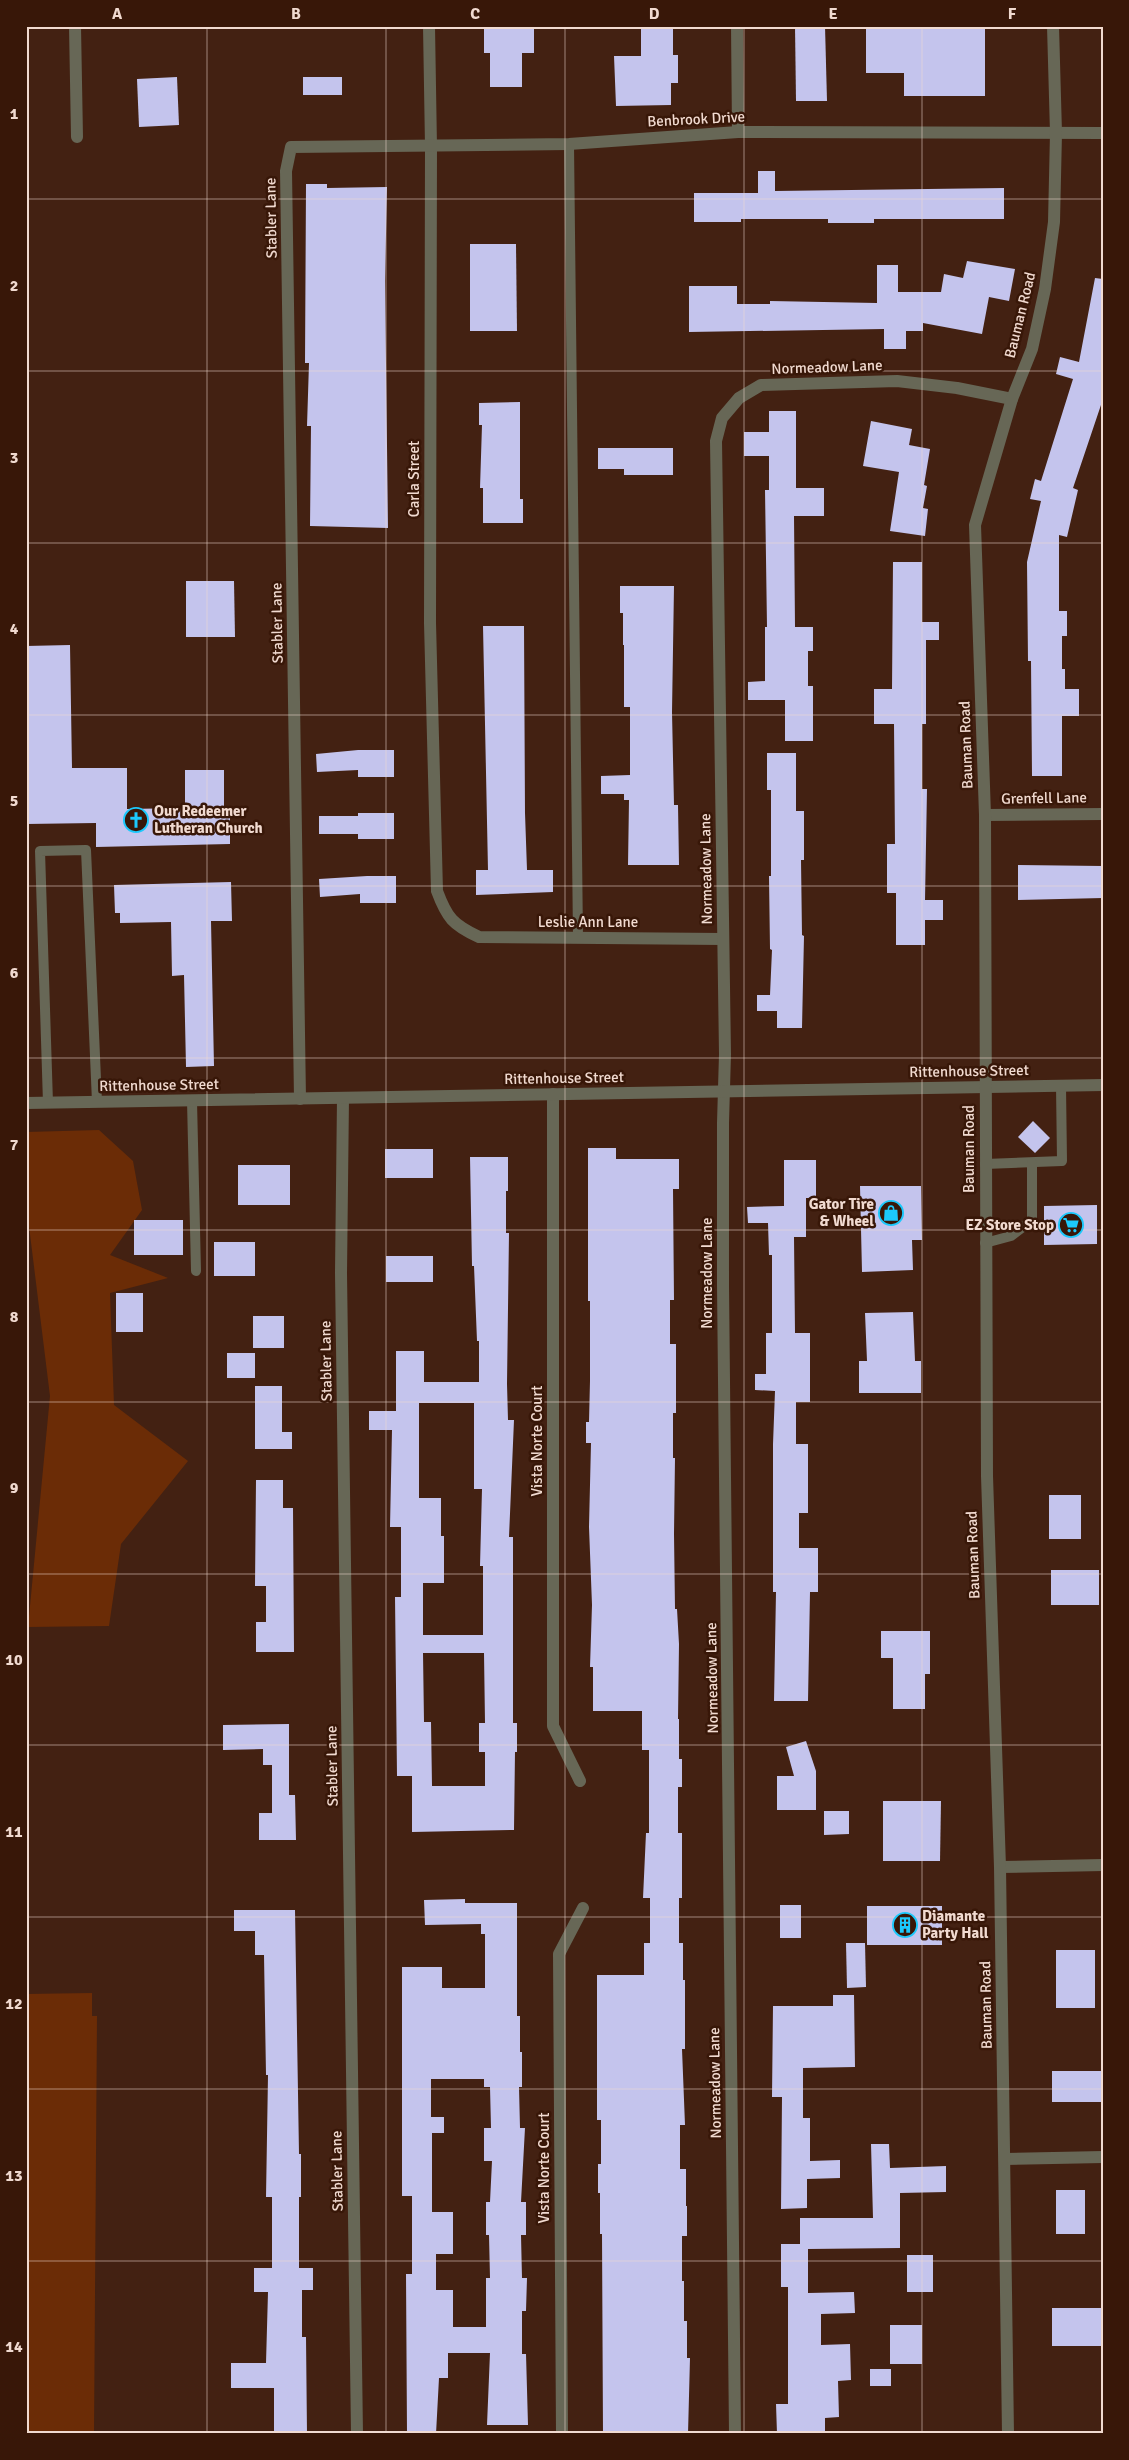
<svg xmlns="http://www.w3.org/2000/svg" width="1129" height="2460" font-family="Signika,sans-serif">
<rect width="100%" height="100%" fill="#432112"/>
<g fill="#6b2c06">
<path d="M99,1130L133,1161L142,1210L110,1255L168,1278L110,1293L114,1405L188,1461L121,1544L109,1626L28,1627L50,1396L26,1202V1132Z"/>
<path d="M92,1993V2016H97L94,2434H26V1994Z"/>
</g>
<g fill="#c4c4ed" fill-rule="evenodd">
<path d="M484,26H534V53H522V87H490V53H484Z"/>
<path d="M641,26H673V55H678V83H671V105L616,106L614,56H641Z"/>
<path d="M795,26H825L827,101H796Z"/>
<path d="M866,26H985V96H904V73H866Z"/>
<path d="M177,77L179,125L139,127L137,79Z"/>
<rect x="303" y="77" width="39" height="18"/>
<path d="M758,171H775V191L1004,188V219H874V223H828V219H741V222H694V193H758Z"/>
<path d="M306,184H327V188L387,187L385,281L388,528L310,526L311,426H307L309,363H305Z"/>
<path d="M470,244H516L517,331H470Z"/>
<path d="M967,261L1015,269L1009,301L989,297L982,334L923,323V331H906V349H884V329L689,332V286H737V304H770V301L877,303V265H898V292H941L944,274L963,278Z"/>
<path d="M1095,278L1103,279V399L1073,488L1078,490L1067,537L1059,535V611H1067V636H1062V669H1065V689H1079V716H1062V776H1032L1031,661H1028L1027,562L1041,501L1030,499L1035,479L1041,481L1073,379L1056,374L1060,357L1079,362Z"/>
<path d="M520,402V499H523V523H483V488H480L482,425H479V403Z"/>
<path d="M769,411H796V488H824V516H794L795,627H813V651H808V686H813V741H785V700H748V682L765,681V627H767L765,490H769V456H744V432H769Z"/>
<path d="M871,421L912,429L909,445L930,449L924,485L927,486L923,508L928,509L925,536L890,531L899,472L863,466Z"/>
<path d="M598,448H673V475H624V469H598Z"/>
<path d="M893,562H922V622H939V640H926V724H922V789H927L925,900H943V920H925V945H896V893H887V844H895L894,724H874V689H892Z"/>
<path d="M186,581H234L235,637H186Z"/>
<path d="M620,586H674L672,712L674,805H678L679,865H628L629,800H624V794H601V776L630,775V707H624V645H623V613H620Z"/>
<path d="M483,626H524L525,813L527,870H553V892L476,895V870H488Z"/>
<path d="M70,645L72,768H127V809L185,808V770H224V807H230V844L96,847V823L26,824V646Z"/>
<path d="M358,750H394V777H358V770L317,772L316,754Z"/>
<path d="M767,753H796V811H804V860H801L802,935L804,936L802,1028H777V1011H757V995H770L772,950L770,949L769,876H771V790H767Z"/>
<path d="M358,813H394V839H358V834H319V816H358Z"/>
<path d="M1018,865L1103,866V898L1018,900Z"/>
<path d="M367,876H396V903H360V894L320,897L319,879Z"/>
<path d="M231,882L232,921H211L214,1066L186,1067L184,975L172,976L171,922L120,923V913H115L114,885Z"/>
<path d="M1033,1121L1050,1138L1035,1153L1018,1137Z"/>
<path d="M588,1148H616V1159H679V1189H673L674,1300H670V1344H676V1413H673V1458H675L674,1534L675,1609H677L679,1644L678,1719H679V1759H682V1787H678V1833H682V1898H679V1943H683V1980H685V2049H682L685,2125H680V2169H686V2206H687V2236H682V2281H684V2321H687V2358H690L688,2434H603L602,2234H600V2193H598V2164H601V2120H597V1975H644V1943H650V1898H643L646,1833H649V1750H642V1711H593V1667H590L592,1605L589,1527L591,1443H586V1422H589L590,1381V1301H588Z"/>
<rect x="385" y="1149" width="48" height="29"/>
<path d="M470,1157H508V1191H506V1233H509L507,1384L508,1420H514L509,1537H513V1723H517V1752H515L514,1830L412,1832V1776H397L395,1597H401V1527H390L392,1430H369V1411H396V1351H424V1382H479V1341H477L474,1266H472ZM419,1403H474V1489H482L480,1566H483V1635H423V1583H444V1536H441V1498H419ZM423,1653H484L485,1723H479V1752H485V1786H432L431,1722H424Z"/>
<path d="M784,1160H816V1198H806V1237H794L795,1333H810V1402H796V1444H808V1513H799V1548H818V1592H810L808,1701H774L776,1592H773V1444L775,1391L755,1390V1374H766V1333H772V1255H769L768,1223H748L747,1207L784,1206Z"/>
<rect x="238" y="1165" width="52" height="40"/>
<path d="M860,1186H921L922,1240H912L913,1270L862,1272Z"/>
<path d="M1097,1205V1244L1044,1245V1206Z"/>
<rect x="134" y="1220" width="49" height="35"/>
<rect x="214" y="1242" width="41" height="34"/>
<rect x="386" y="1256" width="47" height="26"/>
<rect x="116" y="1293" width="27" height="39"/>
<path d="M913,1312L915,1361H921V1393H859V1361H867L865,1313Z"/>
<rect x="253" y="1316" width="31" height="32"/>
<rect x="227" y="1353" width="28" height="25"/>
<path d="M255,1386H282V1432H292V1449H255Z"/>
<path d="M256,1480H283V1508H293L294,1652H256V1622H266V1586H255Z"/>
<rect x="1049" y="1495" width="32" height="44"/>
<rect x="1051" y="1570" width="48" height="35"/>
<path d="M881,1631H930V1674H925V1709H893V1658H881Z"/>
<path d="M289,1724V1795H295L296,1840H259V1813H272V1765H263V1749L223,1750V1725Z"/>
<path d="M806,1741L816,1771V1810H777V1776H794L786,1747Z"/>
<path d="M883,1801H941L940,1861H883Z"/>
<path d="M824,1811H849V1834L824,1835Z"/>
<path d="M465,1899V1903H517V2016H520V2052H522V2087H519L520,2128H525L521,2202H526V2235H521L522,2278H527L526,2311H522V2354H526L528,2425H487L490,2353H448V2378H439L436,2434H407L406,2274H412V2196H402V1967H442V1988H485V1934H481V1924L425,1925L424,1900ZM431,2079H484V2087H490L491,2128H484V2161H492L490,2202H486V2235H489L490,2278H486V2327H453V2290H436V2254H453V2212H432V2133H444V2117H431Z"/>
<rect x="780" y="1905" width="21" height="33"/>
<rect x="867" y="1906" width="75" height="39"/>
<path d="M234,1910H295L299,2154H301V2197H299V2268H313V2290H302V2337H306L307,2434H274V2388H231V2363H266L268,2292H254V2268H272V2197H266L268,2075H266L264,1955H255V1931H234Z"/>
<path d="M846,1943H865L866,1987L847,1988Z"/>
<rect x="1056" y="1950" width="39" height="58"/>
<path d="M833,1995H854L855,2067L803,2068V2118H810V2161L840,2160V2178L807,2179V2208L781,2209L782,2097H772L773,2006H833Z"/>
<rect x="1052" y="2071" width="51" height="31"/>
<path d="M871,2144H889L890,2168L946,2166V2192L900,2193V2248L808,2249V2293L854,2292L855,2313L821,2314V2345L850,2344L851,2380L838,2381L839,2417L825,2418V2434H777L776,2404H788V2287H781V2244H800V2218H873Z"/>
<rect x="1056" y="2190" width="29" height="44"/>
<rect x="907" y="2255" width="26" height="37"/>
<rect x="1052" y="2308" width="50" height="38"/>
<rect x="890" y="2325" width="32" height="39"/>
<rect x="870" y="2369" width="21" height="17"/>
</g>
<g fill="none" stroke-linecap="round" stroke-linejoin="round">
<g stroke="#676756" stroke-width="10">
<path d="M569,144L578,938"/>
<path d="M192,1101L196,1271"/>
<path d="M48,1103L40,851L86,850L97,1102"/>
<path d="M985,1164L1062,1161L1061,1086"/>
<path d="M985,1243L1011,1236L1032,1220V1163"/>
</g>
<g stroke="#676756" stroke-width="12">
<path d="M75,26L77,137"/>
<path d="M429,26L431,147L430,623L437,891C447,918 453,925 479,937L723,939"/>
<path d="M737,26L738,132"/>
<path d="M985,815L1103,814"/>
<path d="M553,1094V1726L580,1781"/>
<path d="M343,1098L341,1273L357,2434"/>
<path d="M300,1099L286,171L291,147L569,144L738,132L1103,133"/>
<path d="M1000,1867L1103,1865"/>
<path d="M1005,2159L1103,2157"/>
<path d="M562,2434L559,1954L583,1908"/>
<path d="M735,2434L723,1285V1123L725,1054L716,441L722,418L739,398L761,385L897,381L957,388L1012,399"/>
</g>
<g stroke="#676756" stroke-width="12">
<path d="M26,1103L1103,1085"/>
<path d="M1008,2434L1000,1867L987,1476L985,815L975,525L1012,399L1032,349L1045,289L1054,222L1056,133L1053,26"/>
</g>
</g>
<path fill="none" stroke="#f1dad0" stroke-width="1" stroke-opacity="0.55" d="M207,26V2434M386,26V2434M565,26V2434M744,26V2434M922,26V2434M26,199H1103M26,371H1103M26,543H1103M26,715H1103M26,886H1103M26,1058H1103M26,1230H1103M26,1402H1103M26,1574H1103M26,1745H1103M26,1917H1103M26,2089H1103M26,2261H1103"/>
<defs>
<symbol id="church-ring" viewBox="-11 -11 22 22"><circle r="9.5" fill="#381708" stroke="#1cc9fc" stroke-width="1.5"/><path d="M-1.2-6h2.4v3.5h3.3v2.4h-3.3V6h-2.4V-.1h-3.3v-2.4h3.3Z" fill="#1cc9fc"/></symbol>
<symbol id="shop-ring" viewBox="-11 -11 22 22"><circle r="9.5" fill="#381708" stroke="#1cc9fc" stroke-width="1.5"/><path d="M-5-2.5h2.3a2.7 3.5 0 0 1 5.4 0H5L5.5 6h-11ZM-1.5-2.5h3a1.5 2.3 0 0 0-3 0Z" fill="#1cc9fc"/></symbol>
<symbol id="supermarket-ring" viewBox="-11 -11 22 22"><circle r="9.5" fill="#381708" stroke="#1cc9fc" stroke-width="1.5"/><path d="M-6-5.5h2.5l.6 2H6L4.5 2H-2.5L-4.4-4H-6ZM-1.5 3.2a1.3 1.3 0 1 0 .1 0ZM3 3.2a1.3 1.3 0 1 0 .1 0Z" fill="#1cc9fc"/></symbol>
<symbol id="building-ring" viewBox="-11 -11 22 22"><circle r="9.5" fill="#381708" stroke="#1cc9fc" stroke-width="1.5"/><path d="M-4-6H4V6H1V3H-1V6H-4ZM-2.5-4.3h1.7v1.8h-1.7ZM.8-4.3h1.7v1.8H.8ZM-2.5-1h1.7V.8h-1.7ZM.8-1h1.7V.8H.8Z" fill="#1cc9fc"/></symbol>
</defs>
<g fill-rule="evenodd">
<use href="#church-ring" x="122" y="806" width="28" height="28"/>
<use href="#shop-ring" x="877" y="1199" width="28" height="28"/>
<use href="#supermarket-ring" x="1057" y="1211" width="28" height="28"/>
<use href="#building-ring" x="891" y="1911" width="28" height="28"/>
</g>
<g text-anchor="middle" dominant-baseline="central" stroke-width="5" stroke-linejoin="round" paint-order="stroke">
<g font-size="15" fill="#f1dad0" stroke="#381708">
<text transform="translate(696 119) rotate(-3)">Benbrook Drive</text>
<text transform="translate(271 218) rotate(-91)">Stabler Lane</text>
<text transform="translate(1020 315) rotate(-76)">Bauman Road</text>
<text transform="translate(827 367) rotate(-2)">Normeadow Lane</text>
<text transform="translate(414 479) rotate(-90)">Carla Street</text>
<text transform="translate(277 623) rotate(-91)">Stabler Lane</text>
<text transform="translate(966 745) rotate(-92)">Bauman Road</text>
<text transform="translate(1044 798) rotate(-1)">Grenfell Lane</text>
<text transform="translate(706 869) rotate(-91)">Normeadow Lane</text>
<text x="588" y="922">Leslie Ann Lane</text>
<text transform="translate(969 1071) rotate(-1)">Rittenhouse Street</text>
<text transform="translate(564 1078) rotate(-1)">Rittenhouse Street</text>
<text transform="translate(159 1085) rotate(-1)">Rittenhouse Street</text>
<text transform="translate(969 1149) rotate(-90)">Bauman Road</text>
<text transform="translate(707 1273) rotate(-90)">Normeadow Lane</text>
<text transform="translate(326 1361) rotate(-91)">Stabler Lane</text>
<text transform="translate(537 1441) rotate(-90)">Vista Norte Court</text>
<text transform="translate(973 1555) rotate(-92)">Bauman Road</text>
<text transform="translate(712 1678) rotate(-91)">Normeadow Lane</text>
<text transform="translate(332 1766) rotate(-91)">Stabler Lane</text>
<text transform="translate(986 2005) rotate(-91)">Bauman Road</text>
<text transform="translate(715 2083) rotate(-91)">Normeadow Lane</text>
<text transform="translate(544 2168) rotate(-90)">Vista Norte Court</text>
<text transform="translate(337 2171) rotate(-91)">Stabler Lane</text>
</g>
<g font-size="15" font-weight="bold" fill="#f1dad0" stroke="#381708" text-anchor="start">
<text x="154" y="811">Our Redeemer<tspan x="154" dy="17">Lutheran Church</tspan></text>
<text x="874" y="1204" text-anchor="end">Gator Tire<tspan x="874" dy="17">&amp; Wheel</tspan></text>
<text x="1054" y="1225" text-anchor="end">EZ Store Stop</text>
<text x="922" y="1916">Diamante<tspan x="922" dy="17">Party Hall</tspan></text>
</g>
</g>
<rect width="1129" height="2460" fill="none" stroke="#381708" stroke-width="55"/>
<rect x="28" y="28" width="1074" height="2404" fill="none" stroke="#f1dad0" stroke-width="2"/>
<g font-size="16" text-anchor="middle" font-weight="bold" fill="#f1dad0">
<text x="117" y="19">A</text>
<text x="296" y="19">B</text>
<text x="475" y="19">C</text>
<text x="654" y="19">D</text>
<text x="833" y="19">E</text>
<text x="1012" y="19">F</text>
<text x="14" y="119">1</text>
<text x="14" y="291">2</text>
<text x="14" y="463">3</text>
<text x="14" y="634">4</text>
<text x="14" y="806">5</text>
<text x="14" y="978">6</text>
<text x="14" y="1150">7</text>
<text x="14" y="1322">8</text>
<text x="14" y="1493">9</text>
<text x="14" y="1665">10</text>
<text x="14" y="1837">11</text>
<text x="14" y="2009">12</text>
<text x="14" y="2181">13</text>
<text x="14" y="2352">14</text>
</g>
</svg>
